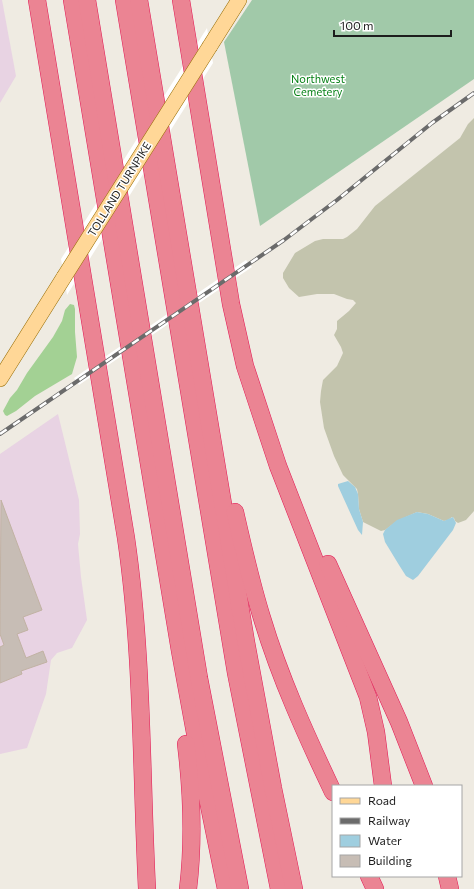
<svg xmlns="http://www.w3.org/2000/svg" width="474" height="889" font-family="Commissioner,sans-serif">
<rect width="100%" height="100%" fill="#efebe2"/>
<g fill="#e8d3e3">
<path d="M0,0H2L16,76L0,103Z"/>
<path d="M58,414L79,500L80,534L78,544L81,577L87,620L72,648L57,653L51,660L46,694L27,748L0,754V454Z"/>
</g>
<path fill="#c3c4ad" d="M474,118V511L466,520L458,523L455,521L454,518L452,517L448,520L444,521L428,514L417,512L397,521L385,530L381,531L363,522L359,509L358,494L357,489L343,475L334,456L324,428L320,402L321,391L323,380L337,366L343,353L341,347L334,335L337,329V321L349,311L356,303L353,300L347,299L334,294H317L299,297L289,288L283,278V273L295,253L315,241L323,239H343L347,237L357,229L375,206L460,138L468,124Z"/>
<path fill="#a3d194" d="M70,304L74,305L75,309V332L77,357L72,374L35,396L16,411L7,416L5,415L3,411L10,398L17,390L27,373L53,337L62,321L65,310Z"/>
<path fill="#a1c9a9" d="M252,0H474V79L260,226L224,42Z"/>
<g fill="#9fcedf">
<path d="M348,481L355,487L358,494L359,509L363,522L362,535L358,530L338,486V484Z"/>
<path d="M417,512L428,514L444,521L453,517L456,523L453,530L418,576L413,580L406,576L399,565L385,542L383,534L385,530L397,520Z"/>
</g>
<g fill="#fff">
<path d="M207,28L213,63L67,295L61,259Z"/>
<path d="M246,260L252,267L79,385L74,378Z"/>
</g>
<path fill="#c7bdb5" stroke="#c1b2a3" d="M1,500L42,610L23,617L28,630L17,634L26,658L43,651L47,662L21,671L22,674L0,683V647L4,645L0,634Z"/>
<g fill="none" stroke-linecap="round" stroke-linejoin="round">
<defs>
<g id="major">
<path d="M210,46L239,0"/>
<path d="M0,379L64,277"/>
</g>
<g id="highway">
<path d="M37,0L126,538C143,654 141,772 147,889"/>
<path d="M72,0L180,651L202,771L226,889"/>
<path d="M87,0L199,678L240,889"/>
<path d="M124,0L236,673L279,889"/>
<path d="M139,0L246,642L273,788L294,889"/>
<path d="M181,0L231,304L245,366L278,466L368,697L376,732L383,786"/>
<path d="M235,512C243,547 251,583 262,618C280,678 306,735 333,792"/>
<path d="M328,564L399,722L424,786"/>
<path d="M186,744C192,793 194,840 188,889"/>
<path d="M369,876L375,889"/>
<path d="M447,876L450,889"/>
</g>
</defs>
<use href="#major" stroke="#966b00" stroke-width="16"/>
<use href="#highway" stroke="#e21955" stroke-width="18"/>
<use href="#major" stroke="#ffd797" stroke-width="15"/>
<use href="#highway" stroke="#eb8493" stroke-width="17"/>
<defs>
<path id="rail" d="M0,434L284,240L337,200L432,123L474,93"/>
</defs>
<use href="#rail" stroke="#6b6b6b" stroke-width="4"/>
<use href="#rail" stroke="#fff" stroke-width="2.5" stroke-dasharray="8" stroke-linecap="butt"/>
<defs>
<path id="major-bridge" d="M64,277L210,46"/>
</defs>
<use href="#major-bridge" stroke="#966b00" stroke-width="16" stroke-linecap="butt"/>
<use href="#major-bridge" stroke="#ffd797" stroke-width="15"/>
</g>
<g text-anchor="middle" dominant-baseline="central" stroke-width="3" stroke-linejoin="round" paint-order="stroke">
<g font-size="11" fill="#058115" stroke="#fff">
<text x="318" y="78">Northwest<tspan x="318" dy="13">Cemetery</tspan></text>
</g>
<g font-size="11" fill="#1d1d1d" stroke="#fff">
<text transform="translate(119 189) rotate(-58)">TOLLAND TURNPIKE</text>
</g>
</g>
<rect x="332" y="785" width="130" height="92" fill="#ffffff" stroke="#a5a5a5"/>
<rect x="340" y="798" width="20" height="6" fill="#ffd797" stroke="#a5a5a5"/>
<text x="368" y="805" font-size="12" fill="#1d1d1d">Road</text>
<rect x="340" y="818" width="20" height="6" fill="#6b6b6b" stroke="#a5a5a5"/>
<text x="368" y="825" font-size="12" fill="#1d1d1d">Railway</text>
<rect x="340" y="835" width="20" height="12" fill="#9fcedf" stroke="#a5a5a5"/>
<text x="368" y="845" font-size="12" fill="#1d1d1d">Water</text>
<rect x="340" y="855" width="20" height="12" fill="#c7bdb5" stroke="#a5a5a5"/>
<text x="368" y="865" font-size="12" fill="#1d1d1d">Building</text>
<path d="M334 30v6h117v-6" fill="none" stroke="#1d1d1d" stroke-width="2"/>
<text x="340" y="30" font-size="12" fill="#1d1d1d" stroke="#ffffff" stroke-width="3" paint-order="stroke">100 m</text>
</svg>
